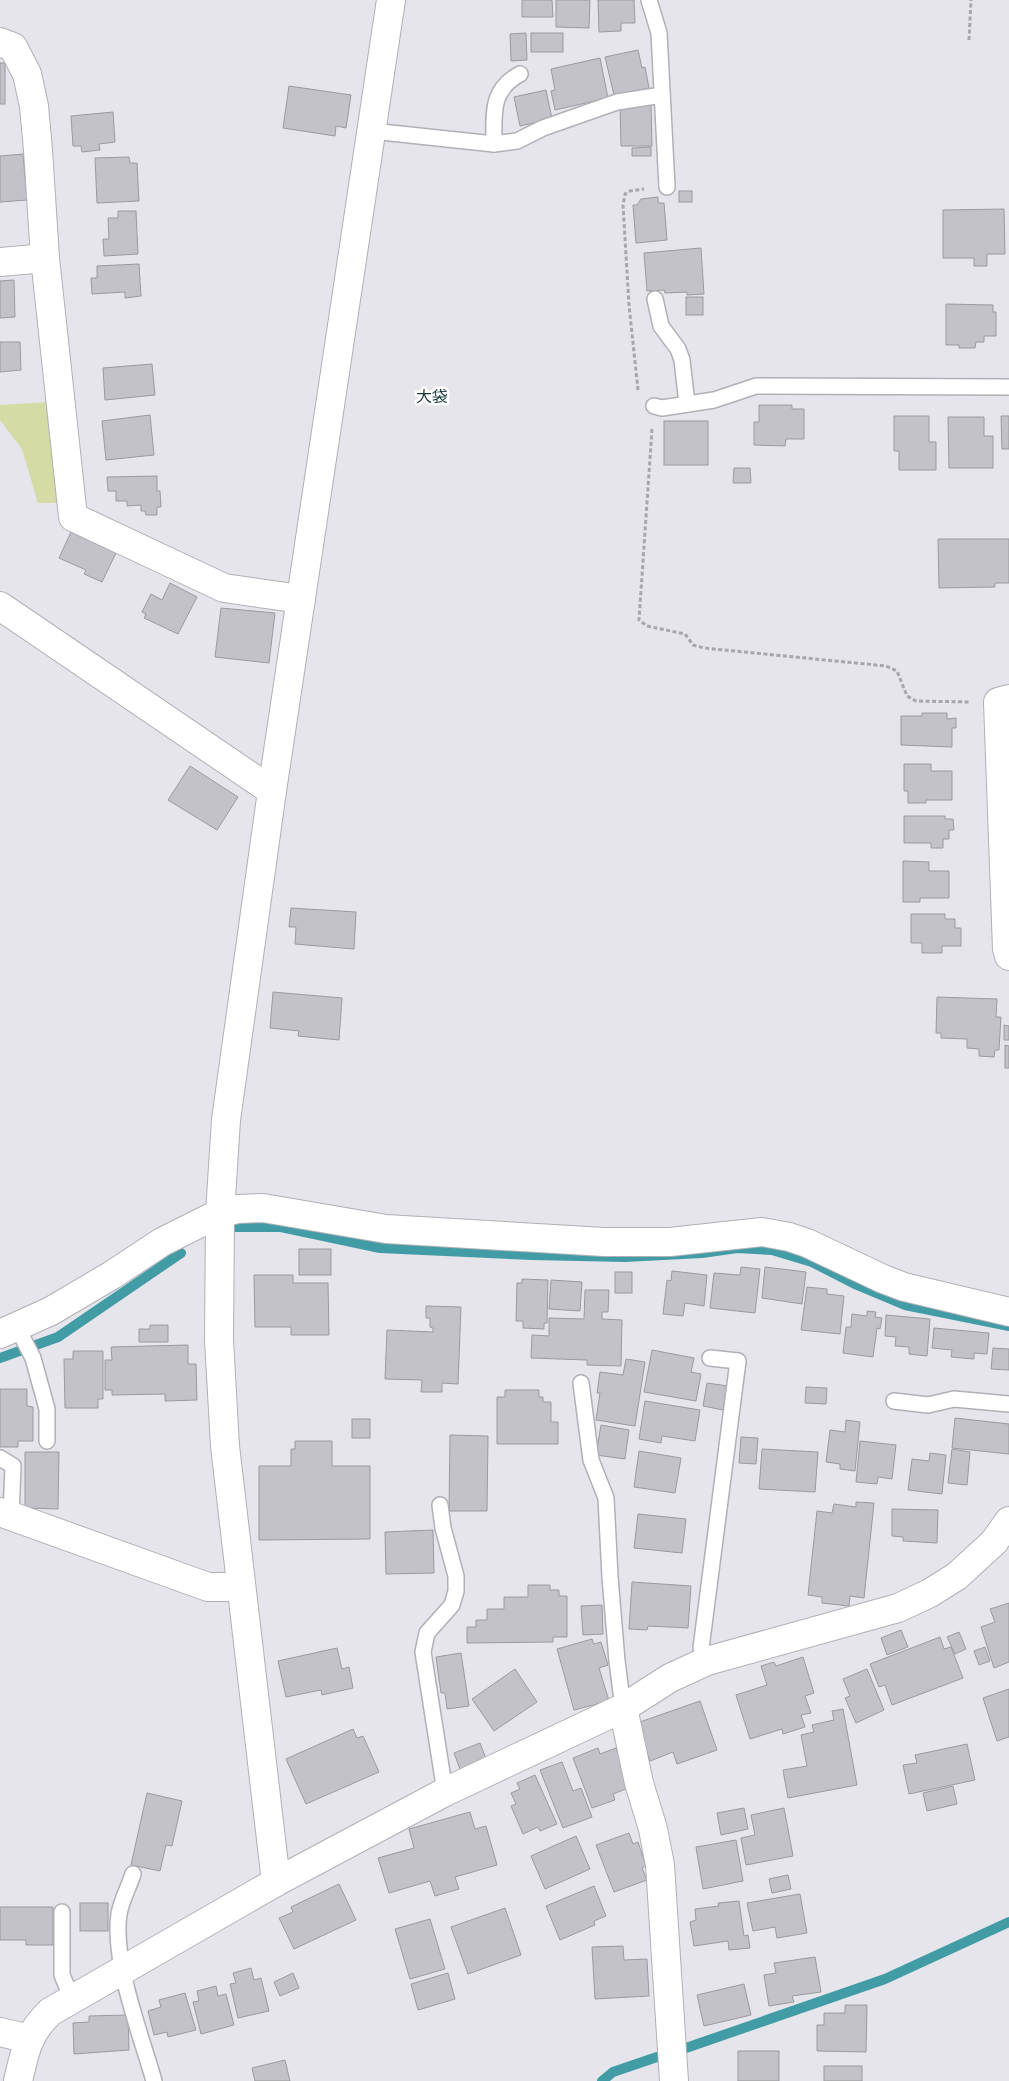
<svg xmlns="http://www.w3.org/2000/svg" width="1009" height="2081" font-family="'PT Sans Narrow','Noto Sans JP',sans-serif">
<rect width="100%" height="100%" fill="#e5e5eb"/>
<path fill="#d4dba5" d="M50,402L60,503H38L22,449L0,420V405Z"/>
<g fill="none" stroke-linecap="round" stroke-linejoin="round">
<g stroke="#429ca6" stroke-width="10">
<path d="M232,1227H281L380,1248L532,1255L625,1257L702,1253L737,1248L772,1250L812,1262L857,1285L905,1305L1009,1326"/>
<path d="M0,1358L58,1337L181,1253"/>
<path d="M686,2048L885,1979L1009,1922"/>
<path d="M602,2081L613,2072L657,2057"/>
</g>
</g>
<g fill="#c2c2c8" stroke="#9a9a9f">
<path d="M522,0H552L553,17H522Z"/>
<path d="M556,0H590L589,28L556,27Z"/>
<path d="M598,0H634L635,23H621V31L599,32Z"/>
<path d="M526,33L527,60L511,61L510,34Z"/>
<rect x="531" y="33" width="32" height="19"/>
<path d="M638,50L642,68L645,67L649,88L614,95L605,57Z"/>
<path d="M600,58L608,98L555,110L551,91L555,90L551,69Z"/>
<rect x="0" y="63" width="5" height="41"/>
<path d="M289,86L351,95L346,128L336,126L335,136L283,128Z"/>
<path d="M546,90L552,119L520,126L514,97Z"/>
<path d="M620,105H651L652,146H621Z"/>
<path d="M113,112L115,142L99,144L100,150L82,152L81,146H73L71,116Z"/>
<path d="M651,147V156H632V148Z"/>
<path d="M23,154L27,200L0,202V156Z"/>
<path d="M129,157L130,163H137L139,201L97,203L95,158Z"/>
<rect x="679" y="191" width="13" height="11"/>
<path d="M658,197V203H664L667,240L636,243L633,205H637L641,199Z"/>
<path d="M1004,209L1005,254H987V266H974V258H943V210Z"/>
<path d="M118,211H136L138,254L104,256L103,239H109L108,218H118Z"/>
<path d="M701,248L704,294L687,295V292L665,293L664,290L647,291L644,253Z"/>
<path d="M139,264L141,296L125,298V292L92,294L91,278H97V266Z"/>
<path d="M14,280L15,317L0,318V281Z"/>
<rect x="686" y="297" width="17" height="18"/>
<path d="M946,304L993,305V312H996V336H984V342H976L975,348H959V345H946Z"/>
<path d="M0,342H20L21,370L0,372Z"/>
<path d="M152,364L155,395L105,400L103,368Z"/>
<path d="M759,405H792V409H804V439H786L785,446L754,445V422H759Z"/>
<path d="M150,415L154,455L106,460L102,421Z"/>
<path d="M894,416H929V442H936V470H899V451H894Z"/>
<path d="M1001,416H1009V449H1002Z"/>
<path d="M948,417H984V436H993V468H949Z"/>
<rect x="664" y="421" width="44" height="44"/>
<path d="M734,468H750L751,483H733Z"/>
<path d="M157,476V491H160L161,507H157V515H146L145,511H141V505L127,506V501H116V491H108L107,477Z"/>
<path d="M71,532L116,553L102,582L84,574L86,570L59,558Z"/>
<path d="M938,539H1009V583H995V587L939,588Z"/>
<path d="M170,583L197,597L178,634L144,618L146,614L142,612L151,594L162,600Z"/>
<path d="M221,608L275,613L269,663L215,657Z"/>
<path d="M922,713H947V719L956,718V728H952V747L901,745V716H922Z"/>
<path d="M904,764H931V771H952V800H926V803H908V791H904Z"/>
<path d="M190,766L238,797L217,830L168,800Z"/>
<path d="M904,816H945V819H953L954,830H949V839H943V848H931V843H904Z"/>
<path d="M903,861L929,862V871H949V898H920V902H903Z"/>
<path d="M291,908L356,912L354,949L295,944L296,927H289Z"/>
<path d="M911,914H945V919H955V928H961V946H942V953H922V943H911Z"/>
<path d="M273,992L342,998L339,1040L298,1036L299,1031L270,1028Z"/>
<path d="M937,997L997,999L996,1017H1001L999,1050H995L994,1057L979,1056V1049L967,1048V1039L941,1038V1033H936Z"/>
<path d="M1004,1025L1009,1026V1040H1004Z"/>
<path d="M1005,1045L1009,1046V1068H1005Z"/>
<rect x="299" y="1249" width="32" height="26"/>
<path d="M741,1267L760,1269L755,1313L710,1308L714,1273L740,1275Z"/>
<path d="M765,1267L806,1272L802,1304L762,1298Z"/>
<path d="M672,1271L707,1275L704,1306L685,1303L683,1316L663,1314L667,1280L671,1281Z"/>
<rect x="615" y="1272" width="17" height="21"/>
<path d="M254,1275H293V1283H328L329,1335H291V1327H255Z"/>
<path d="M522,1279L548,1280L547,1323H544V1329L523,1328V1321H516L517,1283H522Z"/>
<path d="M551,1280L582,1282L580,1311L549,1309Z"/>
<path d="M807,1287L827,1289V1294L844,1296L840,1334L801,1330Z"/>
<path d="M585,1290H609L608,1312H602V1319L622,1320L621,1366L587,1365V1360L531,1358L532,1335L549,1336V1318L584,1319Z"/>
<path d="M426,1306L461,1307L458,1384L442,1383V1392H421L422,1380L385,1379L387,1330L433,1332V1328L430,1327V1318H426Z"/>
<path d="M867,1311L876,1312L875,1317L882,1318L880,1329L877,1328L873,1357L843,1353L846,1327H851L852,1314L867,1316Z"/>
<path d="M886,1315L930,1319L927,1356L909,1354V1347L895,1346L896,1337L885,1336Z"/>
<path d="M150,1325H168V1342H139V1329H150Z"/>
<path d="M934,1328L989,1333L987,1354L974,1353V1359L951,1357L952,1350L932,1348Z"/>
<path d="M188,1345V1364H196L197,1400L165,1401V1394L112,1395V1390H105V1360H112L111,1347Z"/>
<path d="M993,1348L1009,1349V1370L991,1369Z"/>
<path d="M652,1350L694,1358L691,1372L701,1374L696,1401L644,1392Z"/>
<path d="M73,1351H103V1399H98V1408H65L64,1359H73Z"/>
<path d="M626,1359L645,1362L635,1426L596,1420L600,1393H597L600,1372L623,1375Z"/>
<path d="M707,1383L728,1386L723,1410L703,1406Z"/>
<path d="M806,1387L827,1388L826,1404L805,1403Z"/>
<path d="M0,1389H27V1406L33,1407V1441H18V1447H0Z"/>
<path d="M505,1390H539V1397H543V1402H551V1422H558V1444H497V1397H505Z"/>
<path d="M645,1401L700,1410L695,1441L662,1436L661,1443L639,1439Z"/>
<path d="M955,1418L1009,1424V1454L952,1448Z"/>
<rect x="352" y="1419" width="18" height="19"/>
<path d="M846,1420L860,1422L855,1471L840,1469V1464L826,1462L830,1430L845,1432Z"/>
<path d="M601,1425L629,1430L625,1459L596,1455Z"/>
<path d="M450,1435L488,1436L487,1511H449Z"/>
<path d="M741,1437L758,1438L756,1464L739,1463Z"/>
<path d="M295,1441H332V1466H370V1539L259,1540V1466H291V1449H295Z"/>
<path d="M860,1441L896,1445L892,1479L878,1477L877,1484L856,1482Z"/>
<path d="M762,1449L818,1452L815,1492L759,1489Z"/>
<path d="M952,1449L970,1452L967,1485L948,1483Z"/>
<path d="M639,1451L681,1458L675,1493L634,1487Z"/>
<path d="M25,1452H59L58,1509L25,1508Z"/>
<path d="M930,1453L946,1455L942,1494L908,1490L912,1459L929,1461Z"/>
<path d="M856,1502L874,1503L864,1598L850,1596L849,1606L822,1603V1597L808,1595L817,1511L832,1513L834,1504L856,1507Z"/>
<path d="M892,1509L938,1510L937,1543L903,1541V1537L892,1536Z"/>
<path d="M638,1514L686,1519L682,1553L634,1548Z"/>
<path d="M433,1530L434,1573L386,1574L385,1532Z"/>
<path d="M632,1582L691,1586L688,1628L648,1626L647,1630L629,1629Z"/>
<path d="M528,1585H550V1590H559V1596H567V1637H553V1642L467,1643V1627H476V1620H487V1609H504V1597H528Z"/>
<path d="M1009,1603V1662L994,1668L981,1627L995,1622L990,1609Z"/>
<path d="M602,1605L603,1634L583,1635L581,1606Z"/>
<path d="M901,1630L908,1647L887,1655L881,1638Z"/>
<path d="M959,1632L966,1649L955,1654L947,1637Z"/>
<path d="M940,1637L944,1649L951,1647L963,1678L892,1705L885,1685L879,1687L870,1664Z"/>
<path d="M592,1639L594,1644L601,1642L608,1665L599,1668L609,1701L574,1710L557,1649Z"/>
<path d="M985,1647L990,1661L979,1665L974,1651Z"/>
<path d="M337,1648L342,1669L349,1667L353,1688L322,1695L321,1690L286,1697L278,1661Z"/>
<path d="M461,1653L469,1706L447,1709L445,1693H441L436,1657Z"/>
<path d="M803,1657L814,1693L805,1696L811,1713L801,1715L805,1727L783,1734L782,1729L750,1739L736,1695L767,1685L761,1666L774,1662L776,1666Z"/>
<path d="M515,1669L537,1702L494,1731L472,1699Z"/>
<path d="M867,1669L884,1710L856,1723L845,1698L850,1696L843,1679Z"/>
<path d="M1009,1689V1737L997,1741L983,1698Z"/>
<path d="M700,1701L717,1750L677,1764L673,1752L650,1761L637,1723Z"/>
<path d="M843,1709L857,1785L788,1798L783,1770L807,1766L801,1735L814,1732L812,1725L834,1720L832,1711Z"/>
<path d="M353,1729L357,1738L363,1736L379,1772L306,1804L286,1759Z"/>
<path d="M480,1743L486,1759L460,1769L454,1753Z"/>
<path d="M967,1744L975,1780L909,1794L903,1765L917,1763L915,1755Z"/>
<path d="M598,1748L600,1754L616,1748L631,1787L613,1794L615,1800L592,1808L573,1758Z"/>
<path d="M562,1762L573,1791L581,1788L592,1817L563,1828L540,1770Z"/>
<path d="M535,1775L557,1824L540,1831L538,1827L523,1834L511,1806L516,1804L511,1793L520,1789L517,1783Z"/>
<path d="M953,1786L957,1804L927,1811L923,1793Z"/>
<path d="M147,1793L182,1801L172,1846L166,1845L160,1871L131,1865Z"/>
<path d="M744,1808L748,1829L721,1835L717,1813Z"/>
<path d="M784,1808L793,1856L746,1865L741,1838L755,1835L751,1815Z"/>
<path d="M470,1812L475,1829L486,1826L497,1865L455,1877L459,1889L435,1896L430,1881L389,1893L378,1858L414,1848L409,1829Z"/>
<path d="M629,1833L633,1844L638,1842L646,1866L642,1868L647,1880L614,1892L596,1845Z"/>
<path d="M576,1836L590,1869L545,1889L531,1856Z"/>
<path d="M736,1840L743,1881L703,1889L696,1847Z"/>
<path d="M788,1875L791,1889L772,1893L769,1879Z"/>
<path d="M339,1884L356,1920L294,1949L279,1918L293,1912L291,1907Z"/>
<path d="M594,1886L606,1916L594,1921L595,1925L560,1940L546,1906Z"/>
<path d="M800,1894L807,1933L777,1938L775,1927L753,1931L747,1903Z"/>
<path d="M739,1901L744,1936L748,1935L750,1948L729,1950L728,1941L694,1946L690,1922L696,1920L695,1909L719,1906L718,1903Z"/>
<rect x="80" y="1903" width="28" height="28"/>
<path d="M0,1907H53V1945H26V1940H0Z"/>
<path d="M505,1908L521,1955L468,1974L451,1927Z"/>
<path d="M430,1919L445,1969L410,1979L395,1929Z"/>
<path d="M623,1946L624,1960L647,1959L649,1996L595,1999L592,1947Z"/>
<path d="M815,1957L821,1992L792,1996L794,2002L769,2006L764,1975L776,1973L774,1963Z"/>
<path d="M251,1968L254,1980L261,1978L269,2011L238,2018L230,1984L236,1983L233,1973Z"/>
<path d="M293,1973L299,1988L280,1996L274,1982Z"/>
<path d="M448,1973L455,1999L418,2010L411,1984Z"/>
<path d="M744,1984L751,2015L704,2026L697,1995Z"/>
<path d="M216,1986L218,1996L226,1994L234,2025L201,2034L193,2002L199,2001L197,1991Z"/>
<path d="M185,1993L196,2030L168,2037L167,2032L154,2035L148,2011L161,2007L159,2000Z"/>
<path d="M845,2005H867L866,2052L817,2051V2025H824V2013H845Z"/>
<path d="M128,2015L129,2050L74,2054L73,2023L89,2022V2016Z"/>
<rect x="738" y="2051" width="41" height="30"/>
<path d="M285,2060L290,2081H255L252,2068Z"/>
<rect x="824" y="2066" width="38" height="15"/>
</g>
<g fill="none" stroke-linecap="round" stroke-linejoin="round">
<defs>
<g id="lane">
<path d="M649,0L659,33L667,187"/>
<path d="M372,131L494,144L517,141L543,128L617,102L662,95"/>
<path d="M494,144C494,114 490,90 520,74"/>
<path d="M655,299L661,326L678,349L682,360L687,404"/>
<path d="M654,406L662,408L714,400L756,386L1009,387"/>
<path d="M17,1327L33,1358L47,1409V1441"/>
<path d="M581,1383L591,1460L606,1498L610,1577L617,1661L623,1708"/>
<path d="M894,1401L928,1405L954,1399L1009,1404"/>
<path d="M0,1458L13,1466L11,1516"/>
<path d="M440,1505L443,1528L456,1576V1591L452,1605L427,1633L423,1652L445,1792"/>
<path d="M707,1661L701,1648L738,1361L710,1358"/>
<path d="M133,1874C129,1887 121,1901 119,1914C112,1961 141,2035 154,2081"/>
<path d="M62,1912V1975L72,1999"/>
</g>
<g id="street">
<path d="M391,0L272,791L226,1120L220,1213L219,1340L225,1446L276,1882L445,1792L623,1708L670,1678L707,1661L898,1608L930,1593L957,1576L994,1542L1009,1521"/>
<path d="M0,42L13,47L27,74L34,106L38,150L45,258L73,517L224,588L301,599"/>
<path d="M0,262L45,258"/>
<path d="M0,606L272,791"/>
<path d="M1009,699L998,702L1007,949L1009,956"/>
<path d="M0,1334L51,1311L112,1275L162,1242L220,1213L238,1209L263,1208L386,1229L604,1242H670L762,1232L789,1237L807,1243L883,1279L904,1287L1009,1312"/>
<path d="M0,1512L208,1587H241"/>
<path d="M623,1708L639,1783L653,1829L660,1865L674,2081"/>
</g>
<g id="secondary">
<path d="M0,2032L30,2039"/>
<path d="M18,2081C25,2051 28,2033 50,2012L276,1882"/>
</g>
</defs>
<use href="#lane" stroke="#b0b0b6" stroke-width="18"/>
<use href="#street" stroke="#b0b0b6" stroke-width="30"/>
<use href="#secondary" stroke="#b0b0b6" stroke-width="30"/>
<g stroke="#a6a6ab" stroke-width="3" stroke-dasharray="4 2.5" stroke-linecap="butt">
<path d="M969,40L971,0"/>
<path d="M638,390L629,305L623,205L625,194L630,191L644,189"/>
<path d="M652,429L639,620L647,626L685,634L693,645L704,648L886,666L897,671L907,696L916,701L969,702"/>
</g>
<use href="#lane" stroke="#fff" stroke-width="15"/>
<use href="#street" stroke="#fff" stroke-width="28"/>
<use href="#secondary" stroke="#fff" stroke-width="28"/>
</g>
<g text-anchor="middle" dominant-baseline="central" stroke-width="5" stroke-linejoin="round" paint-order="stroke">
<g font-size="16" fill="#17393a" stroke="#fff">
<text x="432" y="396">大袋</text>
</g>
</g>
</svg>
